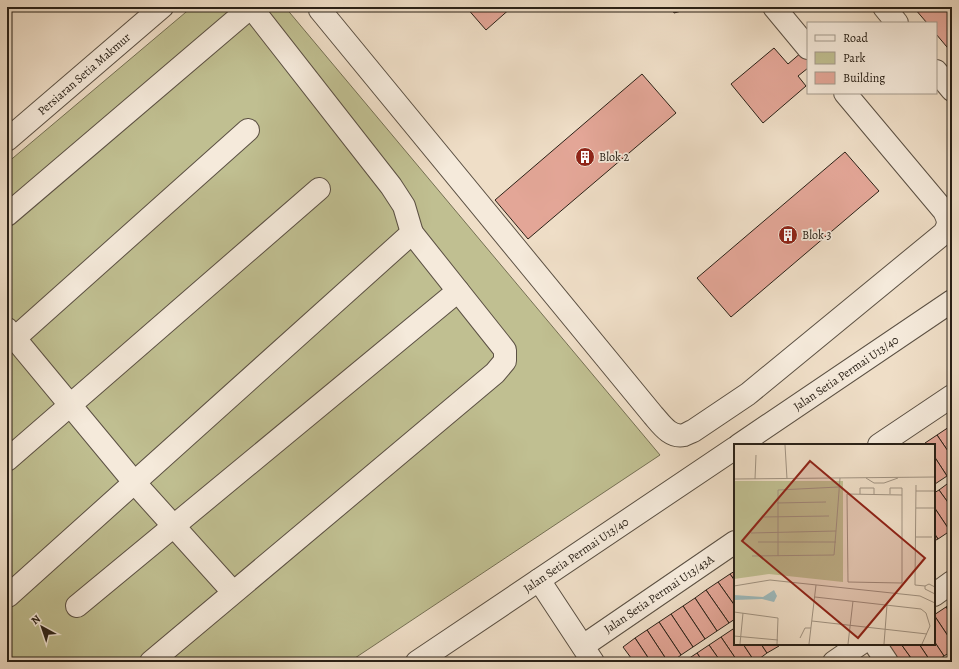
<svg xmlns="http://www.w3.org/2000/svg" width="959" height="669" font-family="Alegreya,serif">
<rect width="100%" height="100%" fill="#efdec7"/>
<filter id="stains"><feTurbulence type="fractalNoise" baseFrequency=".005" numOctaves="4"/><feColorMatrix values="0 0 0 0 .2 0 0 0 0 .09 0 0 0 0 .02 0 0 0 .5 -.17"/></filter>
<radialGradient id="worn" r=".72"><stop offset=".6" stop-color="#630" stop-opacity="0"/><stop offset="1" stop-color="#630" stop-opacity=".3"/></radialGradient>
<path fill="#c0bf91" stroke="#757054" d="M192,7H285L660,455L349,662H7V163Z"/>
<g fill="#e3a697" stroke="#2a2117">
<path d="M466,7H512L486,30Z"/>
<path d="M672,7H696L674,13Z"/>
<path d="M918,7H952V53L936,34V23H927L915,9Z"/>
<path d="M774,48L788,64L802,52L808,60V68L798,76L806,86L763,123L731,84Z"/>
<path d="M642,74L676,113L528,239L495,200Z"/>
<path d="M845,152L879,191L731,317L697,278Z"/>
<path d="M949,427L952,431V457L937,435Z"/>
<path d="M937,435L952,457V473L947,476L934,456V445H926L925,443Z"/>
<path d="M934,456L947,476L935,484L934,482Z"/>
<path d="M951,481L952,483V508L939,490Z"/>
<path d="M939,490L952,508V529L950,531L934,507V493Z"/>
<path d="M934,507L950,531L938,539L934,533Z"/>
<path d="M934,533L938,539L934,541Z"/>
<path d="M735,571V581L730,574Z"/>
<path d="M730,574L735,581V606L718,582Z"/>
<path d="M718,582L735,606V619L729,623L706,590Z"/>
<path d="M706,590L729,623L717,631L695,598Z"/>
<path d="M695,598L717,631L705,639L683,606Z"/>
<path d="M952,602V616L946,607Z"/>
<path d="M683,606L705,639L693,647L671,614Z"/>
<path d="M946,607L952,616V642L934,615Z"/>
<path d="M671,614L693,647L681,655L659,622Z"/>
<path d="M934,615L952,642V651L944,656L934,641Z"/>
<path d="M659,622L681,655L672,662H668L647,630Z"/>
<path d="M733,629L735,632V644H743L755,662H738L721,637Z"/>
<path d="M647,630L668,662H651L635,638Z"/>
<path d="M721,637L738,662H721L709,645Z"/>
<path d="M635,638L651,662H634L623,647Z"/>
<path d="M934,641L944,656L935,662H931L919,644H934Z"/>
<path d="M743,644H761L767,653L755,662Z"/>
<path d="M761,644H778L779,646L767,653Z"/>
<path d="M891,644H901L914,662H896L886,647Z"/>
<path d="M901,644H919L931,662H914Z"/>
<path d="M709,645L721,662H703L697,653Z"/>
<path d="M697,653L703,662H686L685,661Z"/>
<path d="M870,657L873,662H863Z"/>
</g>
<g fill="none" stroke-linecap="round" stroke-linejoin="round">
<defs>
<g id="minor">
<path d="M324,7L320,10L653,415C661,424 670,438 684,435C687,434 690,432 693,431L748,394L944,233C949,224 949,221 944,211L845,93"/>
<path d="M774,7L808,48"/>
<path d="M884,7L897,23"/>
<path d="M936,71L952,90"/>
<path d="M7,140L162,7"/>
<path d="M7,215L251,7"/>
<path d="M7,329L134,482L233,592"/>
<path d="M15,338L248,130"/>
<path d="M739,445L952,301"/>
<path d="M879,445L952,396"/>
<path d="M7,460L319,189"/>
<path d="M539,580L593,662"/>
<path d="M934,595L952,582"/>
<path d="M8,596L412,233L404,206L391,186L251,7"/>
<path d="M77,606L458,291"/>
<path d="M875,644L887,662"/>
<path d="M583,646L735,542"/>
<path d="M151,662L495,373L505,361V350L412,233"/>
<path d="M417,662L735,448"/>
<path d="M834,662L860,644"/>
</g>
</defs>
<use href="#minor" stroke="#5b5043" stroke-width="24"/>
<use href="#minor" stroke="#f5eadb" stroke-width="22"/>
</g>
<defs>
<symbol id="building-disc" viewBox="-11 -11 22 22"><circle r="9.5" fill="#8f2418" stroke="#f5eadb"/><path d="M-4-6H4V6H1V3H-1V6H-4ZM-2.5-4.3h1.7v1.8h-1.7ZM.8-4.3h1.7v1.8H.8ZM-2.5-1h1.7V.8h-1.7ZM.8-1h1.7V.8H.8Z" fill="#fff"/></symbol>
</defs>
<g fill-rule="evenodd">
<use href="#building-disc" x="574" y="146" width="22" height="22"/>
<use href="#building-disc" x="777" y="224" width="22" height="22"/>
</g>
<g text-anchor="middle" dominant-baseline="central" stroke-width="3.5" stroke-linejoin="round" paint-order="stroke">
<g font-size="12" fill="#2a2117" stroke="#f5eadb">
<text transform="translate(84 74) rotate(-41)">Persiaran Setia Makmur</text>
<text transform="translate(846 373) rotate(-34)">Jalan Setia Permai U13/40</text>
<text transform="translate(576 555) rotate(-34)">Jalan Setia Permai U13/40</text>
<text transform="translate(659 594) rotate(-34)">Jalan Setia Permai U13/43A</text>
</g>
<g font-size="12" fill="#2a2117" stroke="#f5eadb" text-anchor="start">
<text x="599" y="157">Blok 2</text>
<text x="802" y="235">Blok 3</text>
</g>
</g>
<g transform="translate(734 444)">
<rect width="201" height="201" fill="#efdec7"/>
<path d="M1,37H109V138L35,130L0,135Z" fill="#c0bf91"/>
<path d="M40,146L43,152L40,158L28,155L0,156V151L29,153Z" fill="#9dbabd"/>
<path fill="none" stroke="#a09281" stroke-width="1" d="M51,1L53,35M132,34L140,39H150L164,34M0,35L201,33M21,35L22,11M182,41L181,141L191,142L195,140L201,143M182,47H201M126,50V44H140V50M156,50V44H168V139L114,138L113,50L168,51M43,59L92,58M182,64H201M29,73L95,72M17,89L102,87L106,34M181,93H198M24,98H102M18,112L100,111L102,87M44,112V46L105,43M0,142L36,136L186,152L201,159M191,142V145L201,150M81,153L187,165L192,169L196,182L188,200M0,168L44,174L43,200M78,177L193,190M0,192L44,196M66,194L71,184H77M6,200L9,169M75,200L82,141M114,200L119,157M150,200L153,161"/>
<path fill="#8f2418" fill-opacity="0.15" stroke="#8f2418" stroke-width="2" d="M76,17L191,114L124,194L8,97Z"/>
<rect width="201" height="201" fill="none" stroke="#2a2117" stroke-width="2"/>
</g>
<rect width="959" height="669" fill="none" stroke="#efdec7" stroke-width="24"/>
<rect x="8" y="8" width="943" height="653" fill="none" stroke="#2a2117" stroke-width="2"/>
<rect x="12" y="12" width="935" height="645" fill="none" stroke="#2a2117"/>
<rect x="807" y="22" width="130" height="72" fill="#f5eadb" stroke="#a49a8d"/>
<rect x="815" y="35" width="20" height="6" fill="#f5eadb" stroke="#a49a8d"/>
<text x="843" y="42" font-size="12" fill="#2a2117">Road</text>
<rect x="815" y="52" width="20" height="12" fill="#c0bf91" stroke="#a49a8d"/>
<text x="843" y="62" font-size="12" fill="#2a2117">Park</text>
<rect x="815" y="72" width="20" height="12" fill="#e3a697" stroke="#a49a8d"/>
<text x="843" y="82" font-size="12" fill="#2a2117">Building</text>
<g transform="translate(42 627) rotate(320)" stroke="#f5eadb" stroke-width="3" paint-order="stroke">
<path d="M0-3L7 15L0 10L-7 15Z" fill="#2a2117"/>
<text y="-6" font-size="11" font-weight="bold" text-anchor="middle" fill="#2a2117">N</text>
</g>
<rect width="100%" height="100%" filter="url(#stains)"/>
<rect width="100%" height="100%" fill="url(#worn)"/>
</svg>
